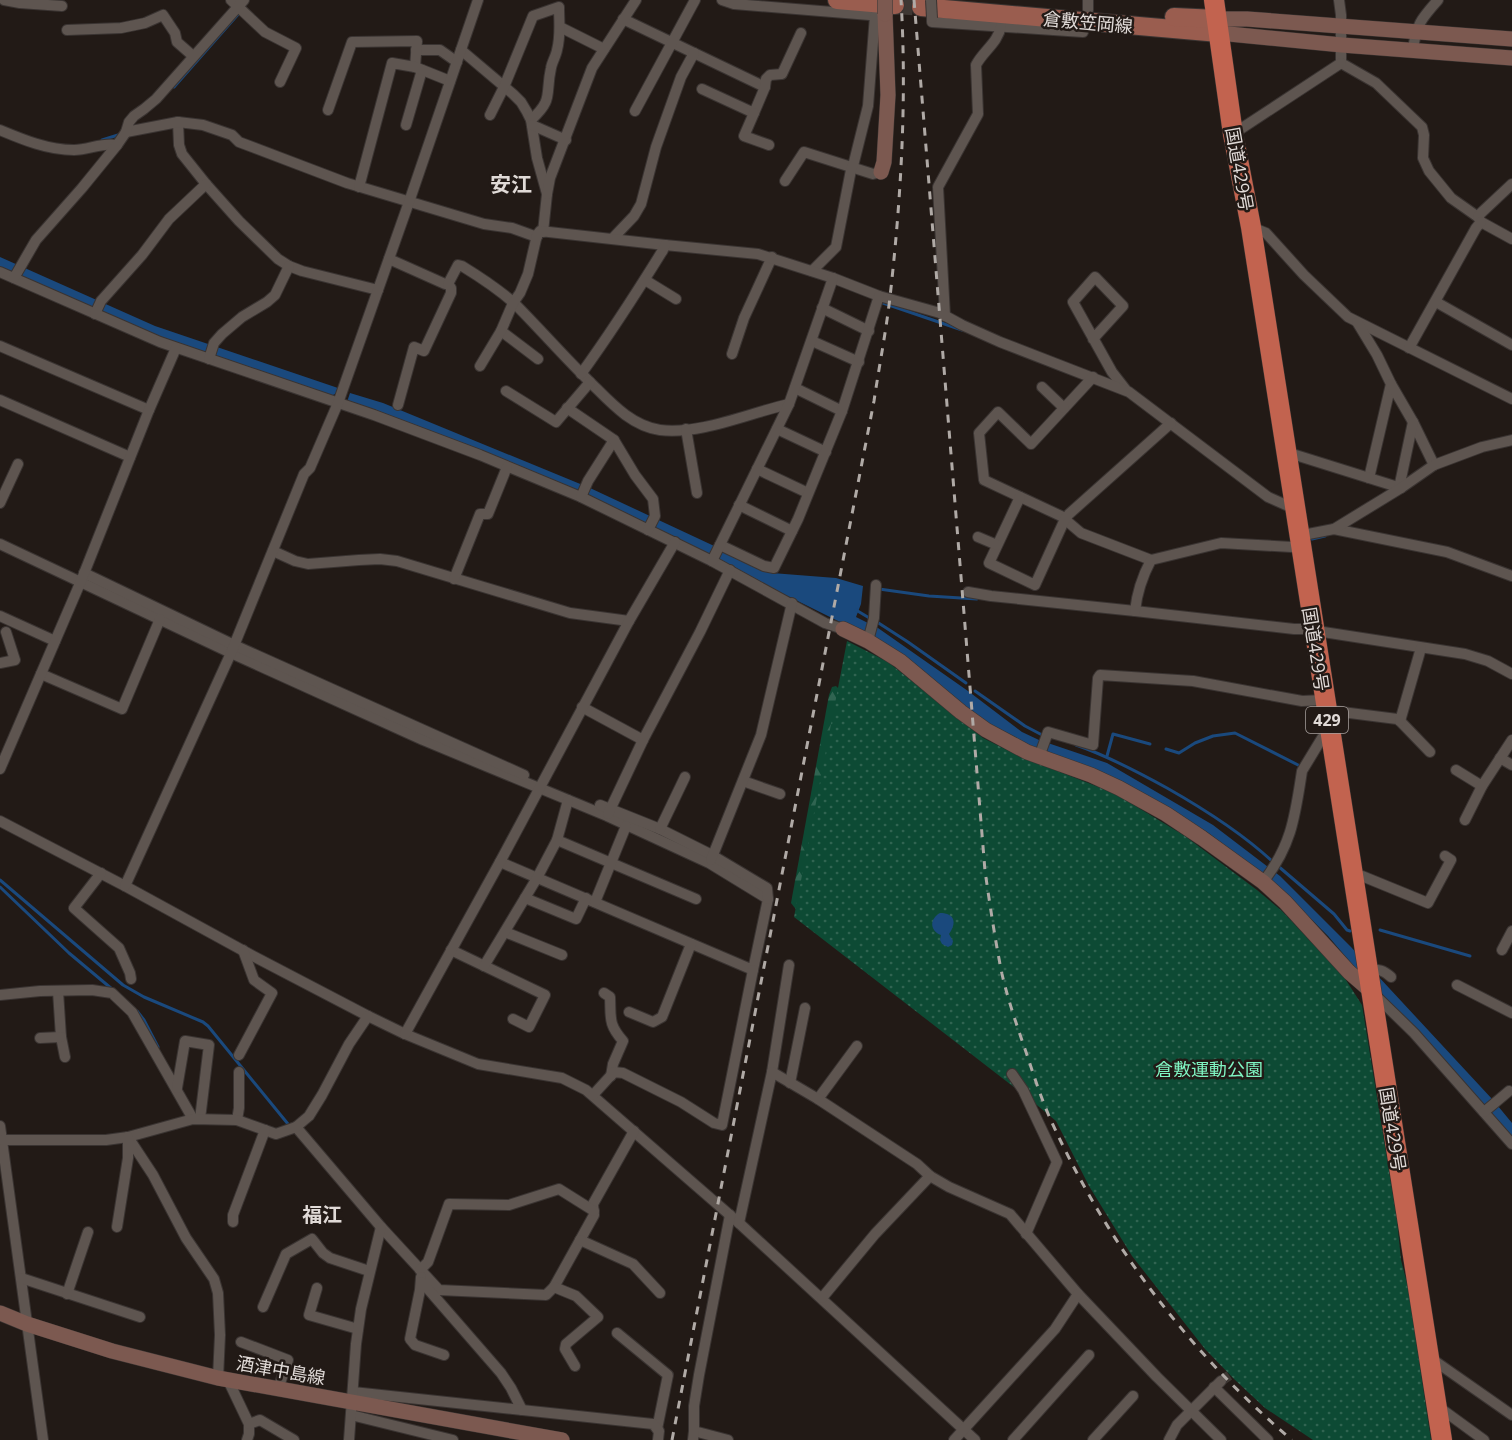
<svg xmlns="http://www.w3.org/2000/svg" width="1512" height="1440" font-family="'Open Sans','Noto Sans JP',sans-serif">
<defs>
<pattern id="forest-firs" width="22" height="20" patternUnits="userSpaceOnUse" patternTransform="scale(1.5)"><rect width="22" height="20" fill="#0d4a34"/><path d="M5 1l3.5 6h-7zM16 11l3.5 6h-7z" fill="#306451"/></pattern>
<pattern id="park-dots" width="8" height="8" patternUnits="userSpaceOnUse" patternTransform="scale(1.5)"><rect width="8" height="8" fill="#0d4a34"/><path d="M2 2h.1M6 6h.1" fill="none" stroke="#306451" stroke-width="1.8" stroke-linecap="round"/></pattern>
</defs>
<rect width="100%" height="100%" fill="#221a16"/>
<path fill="url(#forest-firs)" d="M836,686L840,690L798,912L791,903L829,695L832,687Z"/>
<path fill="url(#park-dots)" d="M847,641L888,662L983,738L1019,756L1114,793L1185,836L1257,890L1282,911L1344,977L1362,1005L1397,1220L1401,1260L1408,1287L1431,1440H1313L1265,1408L1234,1379L1205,1349L1132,1256L1089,1186L1056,1121L1032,1101L794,917Z"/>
<g fill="#1a497d">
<path d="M0,257L155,326L338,388L337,393L331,396L168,341L0,268Z"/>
<path d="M350,393L383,403L590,488L772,573L836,578L863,586L861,604L856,617L878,628L968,691L1022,732L1039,740L1107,763L1213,825L1280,876L1351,947L1493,1100L1512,1123V1136L1404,1017L1351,963L1328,936L1276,884L1207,832L1104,773L1034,749L1005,735L842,623L587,496L376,410L347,402Z"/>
<path d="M940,913C955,913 957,923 949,934L953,941L952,945L948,947L942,944L940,940L941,935C930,931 929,919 940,913Z"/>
</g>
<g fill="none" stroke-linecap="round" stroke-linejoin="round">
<g stroke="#1a497d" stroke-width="3">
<path d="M174,87L241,11"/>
<path d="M102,140L118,135"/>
<path d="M880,302L962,330"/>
<path d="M1312,539L1325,536"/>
<path d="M879,589L929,596L977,599"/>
<path d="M856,610L871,619"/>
<path d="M877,622L908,642L966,683"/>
<path d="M975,691L1025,726L1044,736"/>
<path d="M1076,745C1108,756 1138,772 1167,788C1204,809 1242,833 1273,862"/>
<path d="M1166,749L1179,753L1195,743L1213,736L1235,733L1300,766"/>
<path d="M1107,756L1113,734L1150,744"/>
<path d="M1278,866L1334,914L1347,930L1350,931"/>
<path d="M0,880L123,985L144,997L203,1022L208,1026L288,1124"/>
<path d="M0,887L69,953L112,989"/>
<path d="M1380,930L1470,956"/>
<path d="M137,1011L144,1020L158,1047"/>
</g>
<path stroke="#3e3733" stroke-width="10" stroke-dasharray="10 5" stroke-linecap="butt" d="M1221,1381L1230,1375"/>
<path stroke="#3e3733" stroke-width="18" stroke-dasharray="18 9" stroke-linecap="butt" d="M895,5L921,7"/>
<defs>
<g id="street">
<path d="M4,0L20,3L62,6"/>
<path d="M231,0L265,32L296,48L280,82"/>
<path d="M722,0L734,4L882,16"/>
<path d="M1088,0V10"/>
<path d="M1339,0L1341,15V63"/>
<path d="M932,18V22L1083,32L1087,21"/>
<path d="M623,19L765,87"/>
<path d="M560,27L604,49"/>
<path d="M67,30L121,28L145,23L163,15L175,33L177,42L193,56"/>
<path d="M416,50H440L457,62"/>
<path d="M461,50L513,94L521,102L527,112L531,120L537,158L547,194L543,232"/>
<path d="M1413,50C1416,25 1421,19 1438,0"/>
<path d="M1341,63L1376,83L1422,127L1424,135L1423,158L1429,171L1451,198L1478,217L1481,222L1512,239"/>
<path d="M702,89L754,113L765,87L766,79L770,75L782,74L801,33"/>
<path d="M328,110L352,42L417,41L415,67"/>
<path d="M635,111L695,0"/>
<path d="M754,113L744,136L769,145"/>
<path d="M490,115L504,87L533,16L559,7C559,21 561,36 557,50C556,56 552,62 551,68C545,95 554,99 531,120"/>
<path d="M178,122L179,145L182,154L206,184L239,221L278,259L289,266L302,271L378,290"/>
<path d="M406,125L422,70"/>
<path d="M532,125L566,140"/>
<path d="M0,130C24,140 48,150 74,150C89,150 102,142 117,145"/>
<path d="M126,132L178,122L203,125L232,135L239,142L347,183L484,224L512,228L537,237"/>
<path d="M1233,134L1341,63"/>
<path d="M785,181L804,152L873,174L881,172"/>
<path d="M359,187L392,63L415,67L450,81"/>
<path d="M547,194L550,178L592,68L636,0"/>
<path d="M1478,217L1481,213L1512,184"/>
<path d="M1251,227L1266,233L1304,275L1348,317L1512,399"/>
<path d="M613,238L634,216L641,204L656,147L681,77L694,53"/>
<path d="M389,259L445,284H448L458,265L462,266C480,277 498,289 514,303C541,330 566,359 593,385C612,404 632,426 660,430C700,435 749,413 789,404"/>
<path d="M812,271L836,247L851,170L854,162L868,106L875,16"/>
<path d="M0,272L160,342L374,415L480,455L581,497L712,561L825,623L843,629"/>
<path d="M14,278L36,240L82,188L117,145L126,132L129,122L134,116L144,109L156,99L244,0"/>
<path d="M645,280L676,299"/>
<path d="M1436,302L1512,345"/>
<path d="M822,308L869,331"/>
<path d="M95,314L101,301L142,255L169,219L206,184"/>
<path d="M945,316L938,187L978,114L976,65C983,51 998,43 1001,26"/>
<path d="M1357,322L1377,355L1391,384L1369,478"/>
<path d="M501,331L538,359"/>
<path d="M1093,339L1123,306L1095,277L1073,302L1112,372L1126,390"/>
<path d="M812,341L859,362"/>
<path d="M0,346L149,410"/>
<path d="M1409,348L1476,228L1481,222"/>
<path d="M732,354L744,318L772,257"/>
<path d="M209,359L214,343L222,334L242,317L267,302L275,295L289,266"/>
<path d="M480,366L501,331L513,303L520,293L528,274L537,235L540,231L665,245L758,254L833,278L879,296L940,313L962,325L1000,342L1129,392L1268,497L1295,509"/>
<path d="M581,374C610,334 637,292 663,250L665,245"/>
<path d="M1093,377L1031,444L998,412L979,433L984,480L1061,516L1081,533L1151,560"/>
<path d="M1391,384L1413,422L1434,465"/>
<path d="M1042,387L1064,408"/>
<path d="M795,388L842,411"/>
<path d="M506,391L556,422L590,382"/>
<path d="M0,400L130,457"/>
<path d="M398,405L414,347L424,351L451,293V288L448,284"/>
<path d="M567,408L614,440L588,481L581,497"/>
<path d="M686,429L697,493"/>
<path d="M777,429L826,452"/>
<path d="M614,440L635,475L653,499L655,516L648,530"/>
<path d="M1286,452L1401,488"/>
<path d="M757,469L808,493"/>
<path d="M1399,488L1413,422"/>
<path d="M1020,497L989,563L1035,585L1065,519L1069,514L1171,423"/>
<path d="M0,503L18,464"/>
<path d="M739,505L792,531"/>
<path d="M1334,529L1447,552L1512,576"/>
<path d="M1298,536L1334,529L1401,488L1434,465L1482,447L1512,440"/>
<path d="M978,537L997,545"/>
<path d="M0,544L231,653L423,740L607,816L709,863L768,899L753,970L500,862"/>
<path d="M720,545L764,566L774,568L798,519L842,411L879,296"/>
<path d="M273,551L295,561L308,564L359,560L380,559L397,561L570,613L629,621"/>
<path d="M712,561L789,404L833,278"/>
<path d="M84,573L234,645L524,775"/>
<path d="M454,579L480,514H488L507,467"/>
<path d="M968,592L991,596L1135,611L1294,629H1304L1465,654L1488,661L1512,674"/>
<path d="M1135,611C1137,592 1142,577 1151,560L1221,543L1292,547L1300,546"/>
<path d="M0,616L55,641"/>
<path d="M868,641L874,618L876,585"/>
<path d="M0,663L15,660L6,632"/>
<path d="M41,674L122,709L160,619"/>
<path d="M582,707L643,740"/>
<path d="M1326,710L1397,719L1400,721L1430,752"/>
<path d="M1400,721L1421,648"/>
<path d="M1039,757L1048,732L1093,745L1098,678L1100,675L1193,681L1302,701L1324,700"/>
<path d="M1500,758L1512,765"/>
<path d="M0,769L81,581L149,410L176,348"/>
<path d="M1456,770L1482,786"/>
<path d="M743,781L780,794"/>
<path d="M600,805L660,829L710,854L767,888L768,899"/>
<path d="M608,814L643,740L700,632L730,570"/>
<path d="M1465,820L1482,786L1512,740"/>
<path d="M0,821L125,886L253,956L368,1016L405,1034L478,1064L562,1078L586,1090L739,1223L975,1440"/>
<path d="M660,829L685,777"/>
<path d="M557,840L696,899"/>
<path d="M711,860L761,735L792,603"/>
<path d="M101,873L74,908L119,948L130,973L131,979"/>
<path d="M1353,877L1362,876L1428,903L1451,860L1445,856"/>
<path d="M1263,882C1292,845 1295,816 1302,771L1322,738L1330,736"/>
<path d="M125,886L231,653L304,474L310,468L338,403L409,202L478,0"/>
<path d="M525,898L576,919L586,898"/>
<path d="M595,902L626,826"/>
<path d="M505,932L562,955"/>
<path d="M451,950L545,995L529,1027L513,1019"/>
<path d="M1502,950L1512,931"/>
<path d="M484,966L537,878L557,840L568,800"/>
<path d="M1368,970C1379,969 1383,970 1391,977"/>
<path d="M1457,985L1512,1013"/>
<path d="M58,991L61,1037L65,1057"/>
<path d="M604,993L610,997C611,1018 608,1024 623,1041L613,1064L611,1076"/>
<path d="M1374,994L1414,1033L1512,1144"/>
<path d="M0,995L40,991L92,990L112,993L132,1012L193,1119"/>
<path d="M629,1012L653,1022L662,1017L691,944"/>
<path d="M405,1034L500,862L629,621L675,542"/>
<path d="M40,1038L61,1037"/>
<path d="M239,1055L272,993L254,980L243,950"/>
<path d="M772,1072L789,965"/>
<path d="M1012,1074L1023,1090L1057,1162L1026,1234"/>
<path d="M790,1083L805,1008"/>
<path d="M177,1088L185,1041L209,1045L200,1119"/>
<path d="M593,1095L614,1072L623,1073L681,1102L714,1123L722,1125L753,970"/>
<path d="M818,1099L857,1046"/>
<path d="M1484,1112L1509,1091"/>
<path d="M237,1120L239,1108V1072"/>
<path d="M0,1126L43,1440"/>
<path d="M296,1127L381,1227L439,1290L546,1295L554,1287L594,1215L593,1204L634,1131"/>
<path d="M128,1137L153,1175L186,1238L214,1279L218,1293L220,1335L218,1378"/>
<path d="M2,1140H106L128,1137L193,1119L237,1120L276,1134L296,1127L309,1116L322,1095L349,1044L368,1016"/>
<path d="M233,1222V1215L265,1130"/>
<path d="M739,1223L772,1072L818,1099L917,1164L930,1176L949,1187L1010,1214L1078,1294L1157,1377L1221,1440"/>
<path d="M117,1227L128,1158V1137"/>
<path d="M580,1240L633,1264L660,1293"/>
<path d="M420,1270L428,1262L449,1204L509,1205L559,1189L594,1211"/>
<path d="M421,1277L420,1290L410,1339L415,1345L444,1355"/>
<path d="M21,1278L140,1317"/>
<path d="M421,1282L428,1289L501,1373L511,1388L522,1410"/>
<path d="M554,1287L576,1296L598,1317L566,1344L565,1349L575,1366"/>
<path d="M317,1288L309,1315L358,1329"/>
<path d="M67,1294L88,1232"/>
<path d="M822,1298L875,1234L930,1176"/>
<path d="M263,1307L286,1254L312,1239L323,1253L330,1258L369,1271"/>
<path d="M617,1333L668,1375L657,1429"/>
<path d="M241,1342L288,1360L278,1389"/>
<path d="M1429,1357L1512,1415"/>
<path d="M228,1380L249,1424V1434L247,1440"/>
<path d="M1214,1387L1268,1440"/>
<path d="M353,1392L653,1424L659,1431L658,1440"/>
<path d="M1436,1405L1484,1440"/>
<path d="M351,1415L453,1440"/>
<path d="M249,1424L260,1420L294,1440"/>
<path d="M694,1431L728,1440"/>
<path d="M349,1440L356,1344L361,1309L381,1227"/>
<path d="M693,1440L694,1431V1406L699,1375L730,1215"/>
<path d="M954,1440L1055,1329L1078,1294"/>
<path d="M1013,1440L1089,1355"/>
<path d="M1093,1440L1133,1396"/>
<path d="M1169,1440L1177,1425L1221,1381"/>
</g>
<g id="secondary">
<path d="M1217,19H1247L1512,39"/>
<path d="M1219,33L1342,45L1512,58"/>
<path d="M881,172L884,162L888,95L885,14"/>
<path d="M843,629L868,641L900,661L961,712L986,730L1027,752L1091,775L1119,788L1166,814L1202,838L1263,882L1285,902L1349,972L1372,992"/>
<path d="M0,1313L27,1324L112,1351L218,1378L562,1440"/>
</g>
<g id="primary">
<path d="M837,0L895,5"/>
<path d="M921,7L1219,33"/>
<path d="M1174,17L1217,19"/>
</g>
<path id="highway" d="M1214,0L1233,134L1251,227L1442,1440"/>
</defs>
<use href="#street" stroke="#3a3432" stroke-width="12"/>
<use href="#secondary" stroke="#3a3432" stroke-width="16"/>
<use href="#primary" stroke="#3a3432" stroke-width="20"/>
<use href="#highway" stroke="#3a3432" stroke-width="21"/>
<use href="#street" stroke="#5e5550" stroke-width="10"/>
<use href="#secondary" stroke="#7c5950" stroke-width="15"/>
<use href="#primary" stroke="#9a5d4f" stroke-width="18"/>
<use href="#highway" stroke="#c2634f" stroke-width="20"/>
<g stroke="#b0aaa6" stroke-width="3" stroke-dasharray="8 8" stroke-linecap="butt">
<path d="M914,0L985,871C990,905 995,940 1002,974C1008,1000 1017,1026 1026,1052C1033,1073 1040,1095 1049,1116C1105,1241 1188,1352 1292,1440"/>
<path d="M672,1440L874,401C879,367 886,332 890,297C901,199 907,98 901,0"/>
</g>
<defs>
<path id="street-bridge" d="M931,0L932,18"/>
<path id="secondary-bridge" d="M885,0V14"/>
</defs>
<use href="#street-bridge" stroke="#3a3432" stroke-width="12" stroke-linecap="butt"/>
<use href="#secondary-bridge" stroke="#3a3432" stroke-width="16" stroke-linecap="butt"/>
<use href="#street-bridge" stroke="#5e5550" stroke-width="10"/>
<use href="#secondary-bridge" stroke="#7c5950" stroke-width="15"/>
</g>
<g text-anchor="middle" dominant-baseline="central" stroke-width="5" stroke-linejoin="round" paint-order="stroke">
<rect fill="#221a16" stroke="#a7a09d" stroke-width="1.5" x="1306" y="707" width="42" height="26" rx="4.5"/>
<g font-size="16" font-weight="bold" fill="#e0dad7">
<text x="1327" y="720">429</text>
</g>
<g font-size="18" fill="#e0dad7" stroke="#221a16">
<text transform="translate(1088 22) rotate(5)">倉敷笠岡線</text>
<text transform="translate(1240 169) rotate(80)">国道429号</text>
<text transform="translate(1316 649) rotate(81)">国道429号</text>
<text transform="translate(1393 1129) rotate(81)">国道429号</text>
<text transform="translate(281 1370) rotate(10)">酒津中島線</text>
</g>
<g font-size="18" fill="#7ff5c2" stroke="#221a16">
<text x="1209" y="1069">倉敷運動公園</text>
</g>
<g font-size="20" font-weight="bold" fill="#e0dad7" stroke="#221a16">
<text x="322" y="1214">福江</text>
</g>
<g font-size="21" font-weight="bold" fill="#e0dad7" stroke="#221a16">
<text x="511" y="184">安江</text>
</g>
</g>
</svg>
